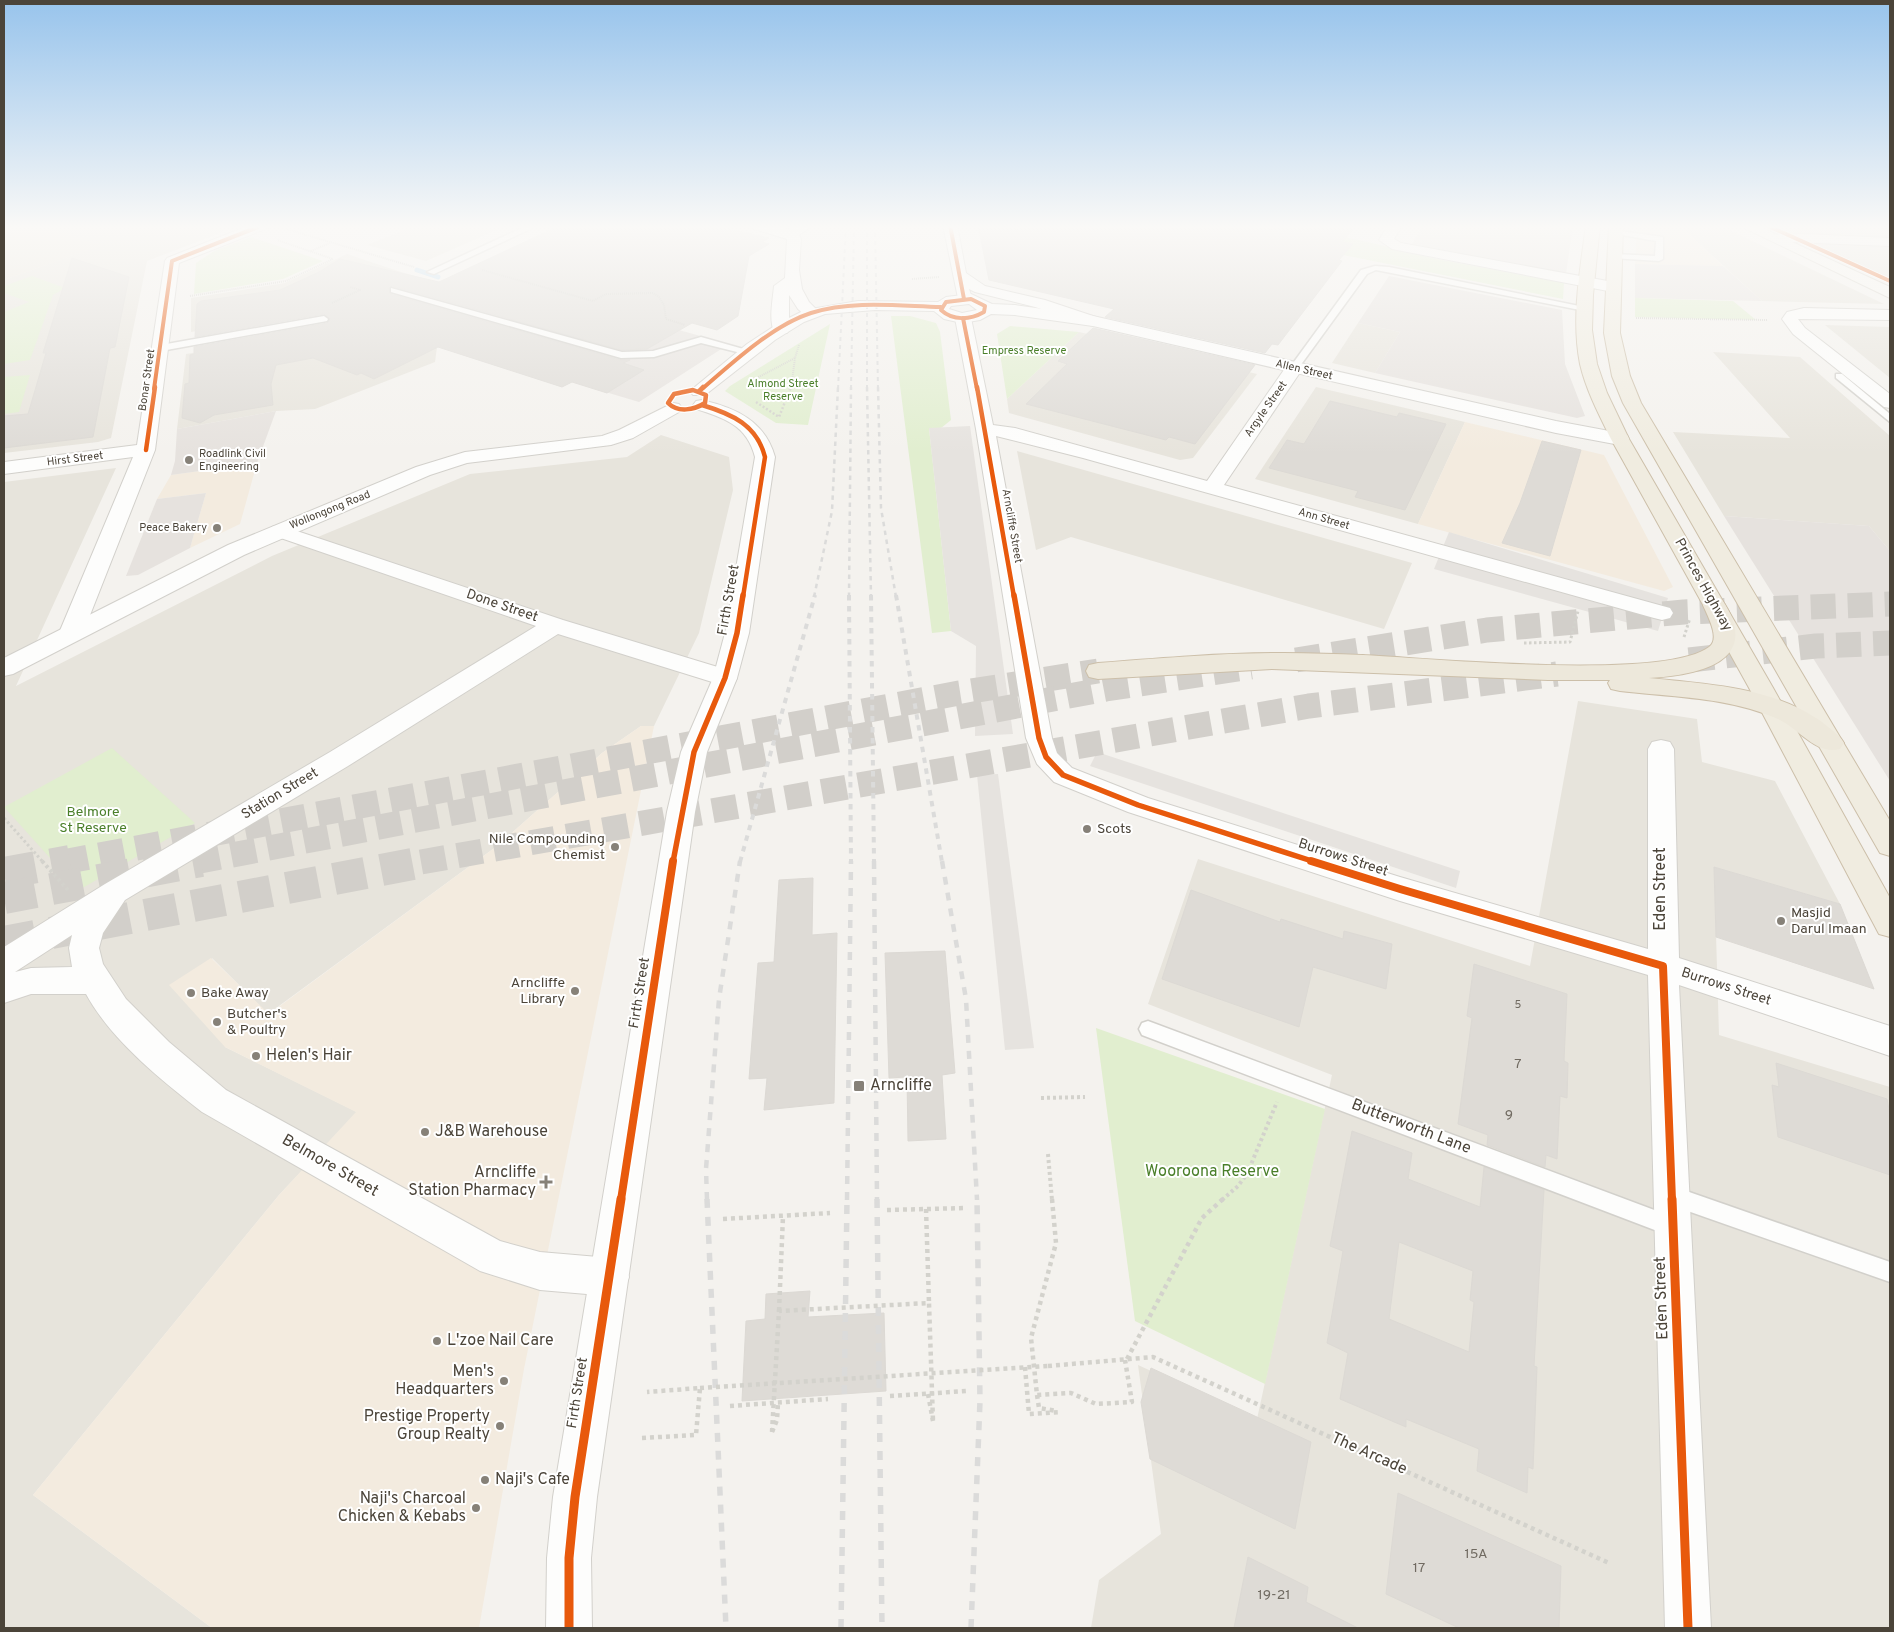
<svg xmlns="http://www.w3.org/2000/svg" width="1894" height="1632" font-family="Overpass,sans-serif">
<rect width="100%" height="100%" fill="#f4f2ee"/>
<g fill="#e7e4dc">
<path d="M48,225H212L225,229L223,232L147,261L111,438L98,442L4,453V280L101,245L42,227Z"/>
<path d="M408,225H508L426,261L367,245L412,227Z"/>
<path d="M1679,225H1719L1884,304L1762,301Z"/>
<path d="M1768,225H1890V281L1774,228Z"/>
<path d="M347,254L401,272L320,309L302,314L191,332V298L285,283Z"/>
<path d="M1358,323L1400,332L1375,373L1332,363Z"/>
<path d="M1825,325L1890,327V378Z"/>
<path d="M343,328L437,347L435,362L315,409L276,411L177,429L186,354Z"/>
<path d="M1079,332L1257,374L1193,458L1180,460L1009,413L1007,399Z"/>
<path d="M1713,352L1800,357L1890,436V551L1869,526L1724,516L1673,432L1790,438Z"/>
<path d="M1316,387L1465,422L1418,524L1255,479Z"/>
<path d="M661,435L729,457L733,490L699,633L654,726H641L602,753L497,846L268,1014L212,958L225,1047L357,1112L279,1195L33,1495L212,1628H4V482L116,468L16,686L272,556L470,474L627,457Z"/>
<path d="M1017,451L1412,563L1384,629L1071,537L1036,550Z"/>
<path d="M1578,701L1697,719L1702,762L1775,781L1840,904L1714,867L1719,1035L1890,1087V1628H1091L1099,1580L1161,1534L1138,1365L1257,1419L1332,1075L1148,1004L1198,859L1530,966Z"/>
</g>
<g fill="#f3ebdf">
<path d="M1637,225H1679L1723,266L1635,264Z"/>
<path d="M1465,422L1604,455L1673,587L1664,591L1418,524Z"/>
<path d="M257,463L240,524L190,548L206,493L157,499L171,475Z"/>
<path d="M641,726H654L524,1369L479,1628H212L33,1495L279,1195L356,1112L225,1047L169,985L211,958L269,1014L497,846L602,753Z"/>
</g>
<g fill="#e6e2de">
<path d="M1424,225H1573L1566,274L1411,245Z"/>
<path d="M1635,264L1723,266L1762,301L1635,298Z"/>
<path d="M401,272L437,282L586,304L729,344L639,402L572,382L562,387L320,309Z"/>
<path d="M1389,276L1562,310L1565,364L1585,416L1577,418L1375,373L1400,332L1358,323Z"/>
<path d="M276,411L257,463L171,475L175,461L177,429Z"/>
<path d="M206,493L190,548L138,575L126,576L157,499Z"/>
<path d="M1724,516L1869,526L1890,551V781Z"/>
</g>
<path fill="#eae5da" d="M4,225H36L102,245L4,280Z"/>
<g fill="#e1eecf">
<path d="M1288,225L1372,243L1432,258L1564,283L1563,299L1328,252Z"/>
<path d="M251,237L323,261L283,279L194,294L196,263L214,251Z"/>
<path d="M32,276L65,288L53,295L30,360L4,364V312L29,302L4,293V286Z"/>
<path d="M1635,298L1733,301L1756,320L1635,317Z"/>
<path d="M891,316H910L936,323L940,332L951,420L941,428H929L951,631L932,633Z"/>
<path d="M830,324L808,425L776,423L725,391L730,386Z"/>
<path d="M1010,326L1079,332L1007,399L997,334Z"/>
<path d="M30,375L19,412L4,414V377Z"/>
<path d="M112,748L195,823L79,890L4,807Z"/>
<path d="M1096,1028L1325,1109L1265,1384L1135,1321Z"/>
</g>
<g fill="#e6e3df">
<path d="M970,426L1013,734L975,736L976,646L951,631L929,428Z"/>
<path d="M1449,532L1668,598L1658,631L1434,569Z"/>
<path d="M1097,752L1460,871L1456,888L1090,766Z"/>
<path d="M998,774L1034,1048L1005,1050L977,775Z"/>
</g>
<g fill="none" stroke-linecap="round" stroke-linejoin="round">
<path stroke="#c0ddf1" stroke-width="5" d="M417,270L438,277"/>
</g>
<g fill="#dedbd6" stroke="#dcd9d4" fill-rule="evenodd">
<path d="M561,225H712L769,238L762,242L769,244L749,256L738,316L717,330L692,323L647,349L622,350L392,286L389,288L390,294L620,360H630L623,363L644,370L607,393L572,382L562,387L438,347L374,379L361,373L357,375L313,358L276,365L271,384L273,405L214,415L200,423L182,418L185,384L189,383L190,355L194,354V347L327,323L330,320L324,314L195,337L197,304L201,301L280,290L319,272L340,259L439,282Z"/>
<path d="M978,225H1357L1342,242L1353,244L1339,260L1342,261L1278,345L1272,344L1265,353L1105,317L1114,309L989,280Z"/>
<path d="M72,258L129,277L115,347L110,348L93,437L4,448V416L28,414L46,353H43Z"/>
<path d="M1093,328L1255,365L1195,444L1169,437L1166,440L1026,404L1067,364L1058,361Z"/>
<path d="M1330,401L1397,417L1399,413L1446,424L1405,510L1355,497L1358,491L1269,468L1287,440L1304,444Z"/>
<path d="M1542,441L1581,450L1550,556L1502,543L1520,503Z"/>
<path d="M1714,867L1840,904L1874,989L1716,937Z"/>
<path d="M813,878L812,935L837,933L834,1103L764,1110L767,1078L749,1079L758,963L774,962L779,880Z"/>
<path d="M1191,890L1280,922L1281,919L1343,939L1344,931L1392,944L1386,989L1313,967L1299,1027L1162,979Z"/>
<path d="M945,951L955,1073L942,1075L946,1139L908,1141L907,1077L889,1078L885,953Z"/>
<path d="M1474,964L1567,994L1564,1061L1568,1063L1567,1098L1560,1096L1557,1159L1546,1155L1545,1167L1487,1145L1488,1135L1458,1124L1472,1018L1467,1016Z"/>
<path d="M1776,1063L1887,1099L1890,1115V1175L1778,1137L1772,1085L1779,1087Z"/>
<path d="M1352,1131L1412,1153L1408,1179L1480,1207L1484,1167L1544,1190L1534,1366L1537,1367L1533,1469L1528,1467L1527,1493L1477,1471L1479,1449L1406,1419V1427L1340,1399L1348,1353L1327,1343L1343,1251L1330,1246ZM1399,1242L1473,1271L1470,1300L1474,1302L1469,1352L1389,1319Z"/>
<path d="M810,1291L808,1317L884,1313L886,1391L742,1401L746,1321L765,1319L766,1294Z"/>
<path d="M1151,1368L1311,1442L1295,1529L1150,1459L1141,1402Z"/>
<path d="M1398,1493L1561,1566L1559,1628H1459L1386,1594Z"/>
<path d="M1248,1557L1308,1587L1306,1602L1358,1628H1234Z"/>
</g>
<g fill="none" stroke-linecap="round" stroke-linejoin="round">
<g stroke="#d2cfca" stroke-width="25" stroke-dasharray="25 12" stroke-linecap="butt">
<path d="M1296,660L1487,630L1684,612L1890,604"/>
<path d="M1689,660L1816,646L1890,643"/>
<path d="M63,862L959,693L1098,671"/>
<path d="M195,862L1106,689L1251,667"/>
<path d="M421,862L1309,706L1557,674"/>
</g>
<g stroke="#d2cfca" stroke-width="32" stroke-dasharray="32 16" stroke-linecap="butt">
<path d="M4,873L70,861"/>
<path d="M4,898L201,861"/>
<path d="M4,942L428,861"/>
</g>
<defs>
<g id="service">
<path d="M528,225H539L434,274L427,272Z"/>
<path d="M1613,230L1663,237V259L1659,261L1612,258V254H1615L1655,256L1656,241L1616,234H1613Z"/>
<path d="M1375,266L1389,267L1589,308L1585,311L1376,270L1367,274L1297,370H1291V366L1361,270Z"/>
<path d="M391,288L622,352L653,351L701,337L754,352L749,355L701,343L654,357L621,358L391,292Z"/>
<path d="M324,316L328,319L327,321L161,351L156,348L161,345Z"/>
<path d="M1836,374H1842L1890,414V422L1836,378Z"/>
<path d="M1148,1021L1673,1217L1680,1220L1683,1227L1680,1234L1673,1237L1142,1035L1139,1029L1142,1023Z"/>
<path d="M1672,1186L1890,1262V1282L1665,1203L1662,1196L1665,1189Z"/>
</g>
<g id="minor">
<path d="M250,225H270L268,228L179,263L155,450L83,633L79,638L71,640L63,638L59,633L133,457L4,474V462L137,445L165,261L167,258Z"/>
<path d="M749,225H773L789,229L796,225H813L799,235L801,239L799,270L802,289L809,302L820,313L812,318L806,316L798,309L789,295V330L787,333H775C768,322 773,299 774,286L785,278L787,239L751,228Z"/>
<path d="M943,225H957L966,273L985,286L1045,300L1099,318L1101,321L1093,326L1035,307L975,292L969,289L971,295L968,298H958Z"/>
<path d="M1388,225H1402L1394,239L1401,243L1613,282L1621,287L1613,292L1392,249L1379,240Z"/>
<path d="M1804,308L1890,310V320L1798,319L1805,328L1890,394V408L1884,407L1793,334L1782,319L1787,312Z"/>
<path d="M963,313L971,318L993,425L1015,428L1207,481L1288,364H1300L1303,368L1224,485L1670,608L1673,613L1670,618L1662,620L1654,618L1083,458L996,436L1052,738L1057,753L1072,768L1148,798L1400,877L1648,949V749L1652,742L1661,740L1670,742L1674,749L1679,958L1890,1026V1056L1679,985L1711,1628H1665L1648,975L1400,901L1128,812L1054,782L1037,764L1026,738L976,429L955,318Z"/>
<path d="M279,525L563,620L734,672L737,678L734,684L725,686L558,634L348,766L125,900L103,933L99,948L103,964L126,999L169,1042L226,1090L500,1241L540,1252L610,1258L624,1263L629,1277L624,1291L610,1296L540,1290L480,1271L202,1112C160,1079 112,1041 86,994H31L4,1003V947L105,884L330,752L536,626L272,535L269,531L272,527ZM72,935L69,948L72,967L31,968L15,972Z"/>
</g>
<g id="tertiary">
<path d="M971,294L992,304L1015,305L1093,316L1556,421L1620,433L1627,435L1629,439L1627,443L1620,445L1556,433L1093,326L1015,315L991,314L980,320L962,323L944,319L934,311L875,310L825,314L804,322L775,340L705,395H693L690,391L747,344L779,323L805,310L858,301L938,302L946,297ZM969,304L977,310L962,313L949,309L951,306Z"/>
<path d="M702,400C736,408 765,421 775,457L749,633L737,678L707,752L695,812L597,1497L591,1558L592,1628H546L547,1558L553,1497L667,812L681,752L713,678L725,633L755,457C747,425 724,418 696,409L693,405L696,401Z"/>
<path d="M673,403L679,404L682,408L679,412L633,438L611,445L467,463L430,475L244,555L13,674L4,676V658L228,545L416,467L465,452L602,436L619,430Z"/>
</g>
<path id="secondary" d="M1738,225H1757L1777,235L1782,233L1890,238V246L1792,242L1890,287V298Z"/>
<g id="trunk">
<path d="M1586,225H1600L1593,295L1592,330L1597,364L1607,393L1629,439L1772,686L1890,898V937L1879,934L1748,686L1611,439C1599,415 1586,390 1580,364C1571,318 1580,271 1586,225Z"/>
<path d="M1609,225H1623L1620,333L1630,376L1641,403L1890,821V856L1880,853L1623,403L1612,376L1604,333Z"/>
</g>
<path id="motorway" d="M1714,598L1722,600C1764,662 1698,675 1649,678C1708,684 1773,687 1822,722C1830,729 1839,734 1844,743L1840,749C1817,756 1798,728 1778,719C1729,697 1672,697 1620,691L1611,689L1608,683L1610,680H1548L1272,669L1098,679L1089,677L1086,671L1089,665L1098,663C1160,658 1222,653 1283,653C1310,653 1336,654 1363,655C1427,658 1664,681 1709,647C1721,639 1707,615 1703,605L1706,600Z"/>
</defs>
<use href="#service" stroke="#d2d0cb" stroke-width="3"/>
<use href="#minor" stroke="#d2d0cb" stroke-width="2"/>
<use href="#tertiary" stroke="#d2d0cb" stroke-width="2"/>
<use href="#secondary" stroke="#d3cfc5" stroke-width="2"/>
<use href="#trunk" stroke="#ccbfa9" stroke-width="2"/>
<use href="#motorway" stroke="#ccbfa9" stroke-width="2"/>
<g stroke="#d3d2cc" stroke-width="2" stroke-dasharray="1 1" stroke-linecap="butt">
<path d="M283,228L414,267"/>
<path d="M311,251L330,243"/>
<path d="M482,270L593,301L606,294L653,293L659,297L664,305L666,319L685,325"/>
<path d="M912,279L939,277"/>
<path d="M190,296L286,281L333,259L277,240"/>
<path d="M332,303L360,290L350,287"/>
<path d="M1636,318L1767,320"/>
<path d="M753,380L795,358L799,345"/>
<path d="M791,389L795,358"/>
</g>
<path stroke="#d3d2cc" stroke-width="2.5" stroke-dasharray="2 2" stroke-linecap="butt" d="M756,402L779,417L791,387"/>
<g stroke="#d3d2cc" stroke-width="3" stroke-dasharray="2.5 2.5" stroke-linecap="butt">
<path d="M1684,637L1690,618"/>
<path d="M1524,643L1570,642L1578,611"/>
<path d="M4,818L43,862"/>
</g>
<g stroke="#d3d2cc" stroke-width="4" stroke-dasharray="3 3" stroke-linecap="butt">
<path d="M42,861L68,890"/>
<path d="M1041,1098L1085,1097"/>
<path d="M1048,1154L1052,1200"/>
<path d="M1222,1200L1238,1186L1247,1174L1277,1102"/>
</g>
<g stroke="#d3d2cc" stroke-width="4.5" stroke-dasharray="4 4" stroke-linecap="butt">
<path d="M1052,1199L1056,1243L1031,1338L1037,1395L1071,1393L1096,1404L1132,1402L1125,1360"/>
<path d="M926,1209L929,1303"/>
<path d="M887,1210L967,1208"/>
<path d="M723,1219L830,1213"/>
<path d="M779,1311L783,1216"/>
<path d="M1127,1359L1202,1218L1223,1199"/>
<path d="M1048,1366L1153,1357L1609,1563"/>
<path d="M1025,1367L1029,1414L1060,1412"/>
<path d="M928,1394L933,1421"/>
<path d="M1037,1395L1039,1408L1057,1411"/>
<path d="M890,1396L967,1391"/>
<path d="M730,1406L828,1399"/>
<path d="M772,1432L777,1420L778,1403"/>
<path d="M642,1438L696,1435L700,1388L647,1392"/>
</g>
<use href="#service" fill="#fdfdfc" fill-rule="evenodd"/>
<use href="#minor" fill="#fdfdfc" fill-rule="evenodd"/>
<use href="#tertiary" fill="#fdfdfc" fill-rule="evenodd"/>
<use href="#secondary" fill="#f7f6f1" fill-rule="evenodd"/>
<use href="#trunk" fill="#f0ece0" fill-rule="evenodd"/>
<use href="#motorway" fill="#ede8db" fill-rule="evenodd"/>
<g stroke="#dbdbda" stroke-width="2" stroke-dasharray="4 4" stroke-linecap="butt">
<path d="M875,225L878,389"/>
<path d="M838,389L846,225"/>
<path d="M851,389L854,225"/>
<path d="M867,389V225"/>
</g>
<g stroke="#dbdbda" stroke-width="2.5" stroke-dasharray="4.5 4.5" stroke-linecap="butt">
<path d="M867,387L871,597"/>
<path d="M878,387L881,508L896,597"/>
<path d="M814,597L832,511L838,387"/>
<path d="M849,597L851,387"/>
</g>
<g stroke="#dbdbda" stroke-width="4" stroke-dasharray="5.5 5.5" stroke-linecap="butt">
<path d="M849,595L851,862"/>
<path d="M871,595L874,862"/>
<path d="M896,595L942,862"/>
<path d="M740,862L815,595"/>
</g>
<g stroke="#dbdbda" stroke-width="4.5" stroke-dasharray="8 8" stroke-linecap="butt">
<path d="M874,861L877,1200"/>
<path d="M942,861L966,999L977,1200"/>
<path d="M707,1200L706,1169L719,999L740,861"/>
<path d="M847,1200L851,861"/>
</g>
<g stroke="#dbdbda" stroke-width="5.5" stroke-dasharray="9 9" stroke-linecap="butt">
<path d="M707,1199L726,1628"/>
<path d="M877,1199L882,1628"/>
<path d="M841,1628L847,1199"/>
<path d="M971,1628L980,1401L977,1199"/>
</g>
<g stroke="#d3d2cc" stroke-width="4.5" stroke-dasharray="4 4" stroke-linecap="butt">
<path d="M700,1388L1048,1366"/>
<path d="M772,1432L779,1311L929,1303L933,1421"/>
</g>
<defs>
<g id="cycleway-far4">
<path d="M950,225L964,299"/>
<path d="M1766,225L1890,281"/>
<path d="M971,299L985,306L984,312C970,320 953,321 941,310L946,302Z"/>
<path d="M963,318L977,389"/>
<path d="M154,389L172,261L263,225"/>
<path d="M702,389C732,363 773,325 811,313C852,300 899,306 941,307"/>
</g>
<g id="cycleway-far3">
<path d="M977,387L1014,597"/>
<path d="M693,390L706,395L705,403C694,410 678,413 668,403L674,394Z"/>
<path d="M699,391L703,387"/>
<path d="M702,405C732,414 757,425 765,457L743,597"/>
<path d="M146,450L155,387"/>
</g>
<g id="cycleway-far2">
<path d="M1014,595L1039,738L1046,757L1063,775L1138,805L1315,862"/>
<path d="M673,862L694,752L725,678L737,633L743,595"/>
</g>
<g id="cycleway-far1">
<path d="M1311,861L1400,889L1663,966L1672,1200"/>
<path d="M621,1200L673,861"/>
</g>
<g id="cycleway">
<path d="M1672,1199L1688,1628"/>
<path d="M569,1628V1558L575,1497L621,1199"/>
</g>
</defs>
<use href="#cycleway-far4" stroke="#fff" stroke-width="5.5"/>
<use href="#cycleway-far3" stroke="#fff" stroke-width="7"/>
<use href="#cycleway-far2" stroke="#fff" stroke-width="9"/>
<use href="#cycleway-far1" stroke="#fff" stroke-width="11"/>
<use href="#cycleway" stroke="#fff" stroke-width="12"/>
<use href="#cycleway-far4" stroke="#e8590c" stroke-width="4"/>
<use href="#cycleway-far3" stroke="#e8590c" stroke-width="4.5"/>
<use href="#cycleway-far2" stroke="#e8590c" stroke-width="5.5"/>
<use href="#cycleway-far1" stroke="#e8590c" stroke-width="8"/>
<use href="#cycleway" stroke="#e8590c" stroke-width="9"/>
</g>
<linearGradient id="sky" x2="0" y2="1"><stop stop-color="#98c4ec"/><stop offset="0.5" stop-color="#faf9f7"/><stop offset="1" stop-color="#faf9f7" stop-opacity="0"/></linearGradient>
<rect width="1894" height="454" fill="url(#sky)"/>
<g fill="#868178" stroke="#fff" stroke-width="2">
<circle cx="189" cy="460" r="5"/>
<circle cx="217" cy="528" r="5"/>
<circle cx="1087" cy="829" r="5"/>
<circle cx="615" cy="847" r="5"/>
<circle cx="1781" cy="921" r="5"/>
<circle cx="575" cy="991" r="5"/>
<circle cx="191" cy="993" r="5"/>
<circle cx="217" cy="1022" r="5"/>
<circle cx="256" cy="1056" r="5"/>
<rect x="853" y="1080" width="12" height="12" rx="2.5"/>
<circle cx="425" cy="1132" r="5"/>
<path d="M543.5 1174.5h5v5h5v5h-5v5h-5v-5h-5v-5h5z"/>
<circle cx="437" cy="1341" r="5"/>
<circle cx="504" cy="1381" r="5"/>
<circle cx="500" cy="1426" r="5"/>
<circle cx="485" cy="1480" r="5"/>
<circle cx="476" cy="1508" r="5"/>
</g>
<g text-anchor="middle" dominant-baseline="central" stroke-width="4" stroke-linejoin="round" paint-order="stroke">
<g font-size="11" fill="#4a7f2a" stroke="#fff">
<text x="1024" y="351">Empress Reserve</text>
<text x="783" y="384">Almond Street<tspan x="783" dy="13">Reserve</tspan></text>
</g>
<g font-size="11" fill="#4b4439" stroke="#fff">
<text transform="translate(1304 370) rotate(13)">Allen Street</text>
<text transform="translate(147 380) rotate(-82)">Bonar Street</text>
<text transform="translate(1266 409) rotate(-55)">Argyle Street</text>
<text transform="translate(75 459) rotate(-7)">Hirst Street</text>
<text transform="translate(330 510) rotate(-22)">Wollongong Road</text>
<text transform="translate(1324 519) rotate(16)">Ann Street</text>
<text transform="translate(1012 526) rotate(80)">Arncliffe Street</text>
</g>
<g font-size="11" fill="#4b4439" stroke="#fff" text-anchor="start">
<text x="199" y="454">Roadlink Civil<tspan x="199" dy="13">Engineering</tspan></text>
<text x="207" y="528" text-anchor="end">Peace Bakery</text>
</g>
<g font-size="11" fill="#706a61">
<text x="1518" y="1005">5</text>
</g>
<g font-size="14" fill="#4b4439" stroke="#fff">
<text transform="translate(1703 585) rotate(61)">Princes Highway</text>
<text transform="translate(729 600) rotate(-80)">Firth Street</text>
<text transform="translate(502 606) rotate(19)">Done Street</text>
<text transform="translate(280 794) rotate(-31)">Station Street</text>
<text transform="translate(1343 858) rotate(18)">Burrows Street</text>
<text transform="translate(1726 987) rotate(18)">Burrows Street</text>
<text transform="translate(640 993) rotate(-81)">Firth Street</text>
<text transform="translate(578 1393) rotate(-81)">Firth Street</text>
</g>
<g font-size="14" fill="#4a7f2a" stroke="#fff">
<text x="93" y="812">Belmore<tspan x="93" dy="16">St Reserve</tspan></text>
</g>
<g font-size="14" fill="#4b4439" stroke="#fff" text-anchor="start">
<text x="1097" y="829">Scots</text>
<text x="605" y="839" text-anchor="end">Nile Compounding<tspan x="605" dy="16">Chemist</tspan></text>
<text x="1791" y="913">Masjid<tspan x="1791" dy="16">Darul Imaan</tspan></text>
<text x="565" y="983" text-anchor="end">Arncliffe<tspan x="565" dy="16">Library</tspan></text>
<text x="201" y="993">Bake Away</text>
<text x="227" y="1014">Butcher's<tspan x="227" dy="16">&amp; Poultry</tspan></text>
</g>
<g font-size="14" fill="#706a61">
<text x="1518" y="1064">7</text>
<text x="1509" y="1115">9</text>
<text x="1476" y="1554">15A</text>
<text x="1419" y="1568">17</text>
<text x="1274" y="1595">19-21</text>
</g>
<g font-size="16" fill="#4b4439" stroke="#fff">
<text transform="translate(1661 889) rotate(-90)">Eden Street</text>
<text transform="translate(1411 1127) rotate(21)">Butterworth Lane</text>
<text transform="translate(330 1166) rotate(30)">Belmore Street</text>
<text transform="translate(1662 1298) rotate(-92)">Eden Street</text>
<text transform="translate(1369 1454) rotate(24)">The Arcade</text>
</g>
<g font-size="16" fill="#4b4439" stroke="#fff" text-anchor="start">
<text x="266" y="1056">Helen's Hair</text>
<text x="870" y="1086">Arncliffe</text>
<text x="435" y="1132">J&amp;B Warehouse</text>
<text x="536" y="1173" text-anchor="end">Arncliffe<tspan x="536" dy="18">Station Pharmacy</tspan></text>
<text x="447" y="1341">L'zoe Nail Care</text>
<text x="494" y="1372" text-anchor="end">Men's<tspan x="494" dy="18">Headquarters</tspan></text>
<text x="490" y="1417" text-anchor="end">Prestige Property<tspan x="490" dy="18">Group Realty</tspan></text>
<text x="495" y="1480">Naji's Cafe</text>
<text x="466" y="1499" text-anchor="end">Naji's Charcoal<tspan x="466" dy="18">Chicken &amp; Kebabs</tspan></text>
</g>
<g font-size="16" fill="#4a7f2a" stroke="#fff">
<text x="1212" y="1172">Wooroona Reserve</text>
</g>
</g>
<rect width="1894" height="1632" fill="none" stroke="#4b4439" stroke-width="10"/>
</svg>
